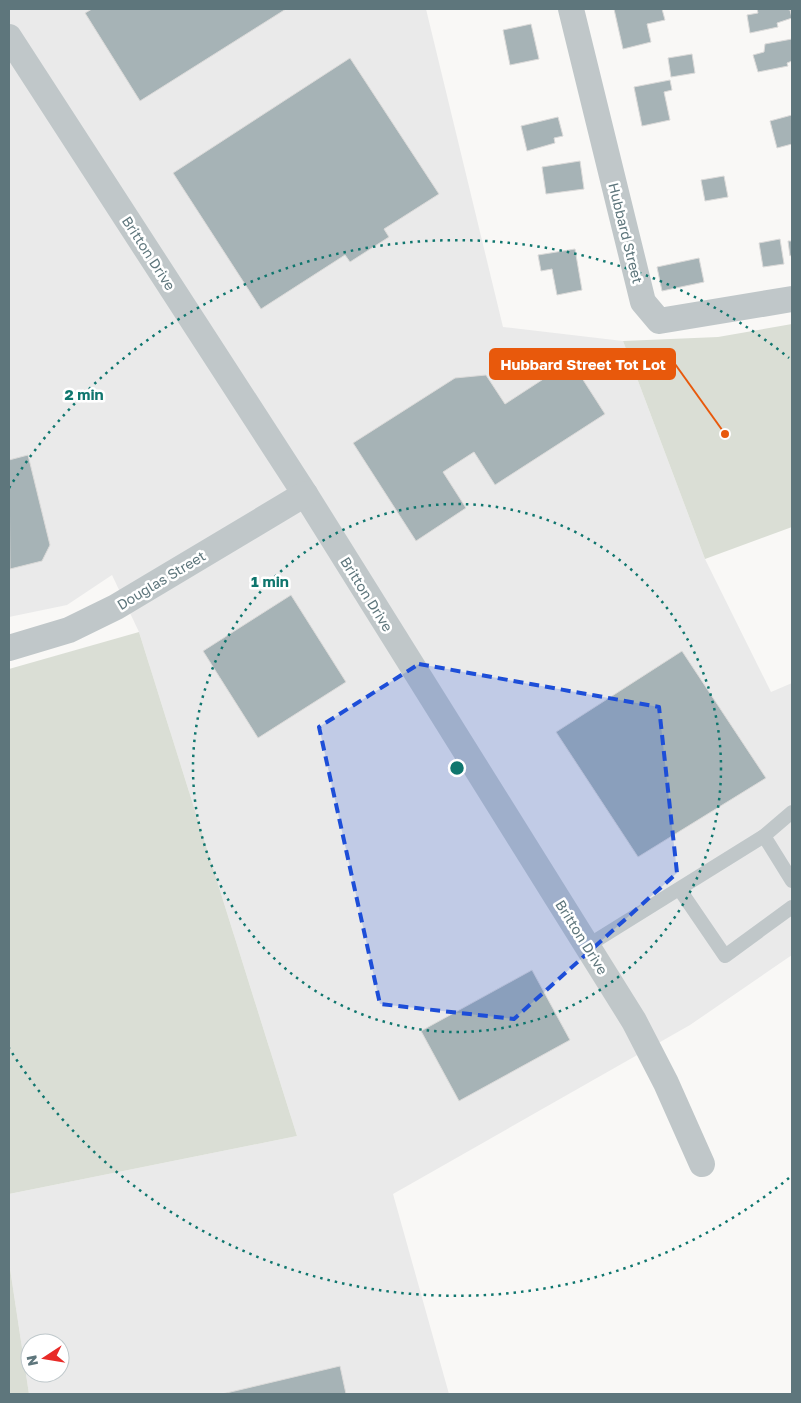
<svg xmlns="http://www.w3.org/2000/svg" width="801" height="1403" font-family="'Golos Text',sans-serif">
<rect width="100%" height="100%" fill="#f9f8f6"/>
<path fill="#eaeaea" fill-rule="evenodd" d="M9,9H426L503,327L623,341L705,559L771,692L792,683V955L690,1025L393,1194L449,1394H29L9,1262V1194L297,1136L139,632L112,575L67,605L9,617ZM30,1343H60V1373H30Z"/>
<g fill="#daded5">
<path d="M792,324V527L705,559L623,341L718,337Z"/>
<path d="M139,632L297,1136L9,1194V669Z"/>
<path d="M9,1262L29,1394H9Z"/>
</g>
<g fill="#a6b3b6" stroke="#dbdad9">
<path d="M92,9H286L140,101L85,13Z"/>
<path d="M614,9H662L665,20L647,24L651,42L623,49Z"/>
<path d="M757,9H786L790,10L792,18L777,23L778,27L750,33L747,15L758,13Z"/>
<path d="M531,24L539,59L510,65L503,30Z"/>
<path d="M792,39V61L787,63L788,66L758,72L753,55L764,52L765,44Z"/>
<path d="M692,54L695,73L671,77L668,58Z"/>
<path d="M350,58L439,194L384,229L389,237L350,262L345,255L261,309L173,173Z"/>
<path d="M670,80L672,90L664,92L670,120L642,126L634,87Z"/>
<path d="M792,115V144L777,148L770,121Z"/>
<path d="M558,117L563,136L554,138L555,143L527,151L521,126Z"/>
<path d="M580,161L584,189L546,194L542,167Z"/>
<path d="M724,176L728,197L705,201L701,180Z"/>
<path d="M780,239L784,264L763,267L759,243Z"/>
<path d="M788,241H792V255L790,256Z"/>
<path d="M575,249L582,290L557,295L552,269L541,271L538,255Z"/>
<path d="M699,258L704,282L662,291L657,267Z"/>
<path d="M571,361L605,414L495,485L474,452L443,472L466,508L416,541L353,443L455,378L486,375L505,404Z"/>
<path d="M28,455L50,545L42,561L10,569L9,460Z"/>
<path d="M291,595L346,682L258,738L203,651Z"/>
<path d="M682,651L766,778L638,857L556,732Z"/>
<path d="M532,970L570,1040L459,1101L421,1031Z"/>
<path d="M340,1366L346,1394H222Z"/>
</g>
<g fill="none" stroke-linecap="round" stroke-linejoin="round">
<g stroke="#c0c7c9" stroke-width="14">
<path d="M764,836L792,881"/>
<path d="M680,890L725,956L792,907"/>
<path d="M587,946L764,836L792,812"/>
</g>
<g stroke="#c0c7c9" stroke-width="26">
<path d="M571,9L643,302L659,321L792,299"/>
<path d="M9,37L305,494L634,1021L666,1083L702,1164"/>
<path d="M9,648L69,630L116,607L305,494"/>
</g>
</g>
<path fill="#1d4ed8" fill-opacity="0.2" stroke="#1d4ed8" stroke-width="4" stroke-dasharray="10 6" stroke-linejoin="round" d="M419,664L659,707L677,873L514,1019L380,1004L319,727Z"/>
<g fill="none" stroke="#0f766e" stroke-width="2.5" stroke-dasharray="2.5 5">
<circle cx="457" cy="768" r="264"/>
<path d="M789 1178A528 528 0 0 1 9 1048M9 488A528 528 0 0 1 789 358"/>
</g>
<g text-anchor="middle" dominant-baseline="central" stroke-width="5" stroke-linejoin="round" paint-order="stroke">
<g font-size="14" fill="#5e767c" stroke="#fff">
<text transform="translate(626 233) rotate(76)">Hubbard Street</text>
<text transform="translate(149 253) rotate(57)">Britton Drive</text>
<text transform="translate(161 580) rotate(-31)">Douglas Street</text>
<text transform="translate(367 594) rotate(58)">Britton Drive</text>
<text transform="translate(582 937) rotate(58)">Britton Drive</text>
</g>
</g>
<circle cx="457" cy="768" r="8" fill="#0f766e" stroke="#fff" stroke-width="2.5"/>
<g font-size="15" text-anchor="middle" font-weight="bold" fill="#0f766e" stroke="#fff" stroke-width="5" stroke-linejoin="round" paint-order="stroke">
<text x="84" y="400">2 min</text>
<text x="270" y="587">1 min</text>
</g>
<path fill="none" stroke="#e8590c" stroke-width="2" d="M725 434L675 364"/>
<circle fill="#e8590c" stroke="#fff" stroke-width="2" cx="725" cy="434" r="5"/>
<rect fill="#e8590c" stroke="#e8590c" stroke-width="2" x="490" y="349" width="185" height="30" rx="5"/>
<g font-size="15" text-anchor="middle" font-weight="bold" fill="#fff">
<text x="583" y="370">Hubbard Street Tot Lot</text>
</g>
<rect width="801" height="1403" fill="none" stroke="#5e767c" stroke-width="20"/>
<g transform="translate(45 1358) rotate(258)"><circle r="24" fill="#ffffff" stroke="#bfc8cb"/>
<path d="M0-4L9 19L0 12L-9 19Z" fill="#e82a27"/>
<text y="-8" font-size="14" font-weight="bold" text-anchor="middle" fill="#5e767c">N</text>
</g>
</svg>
